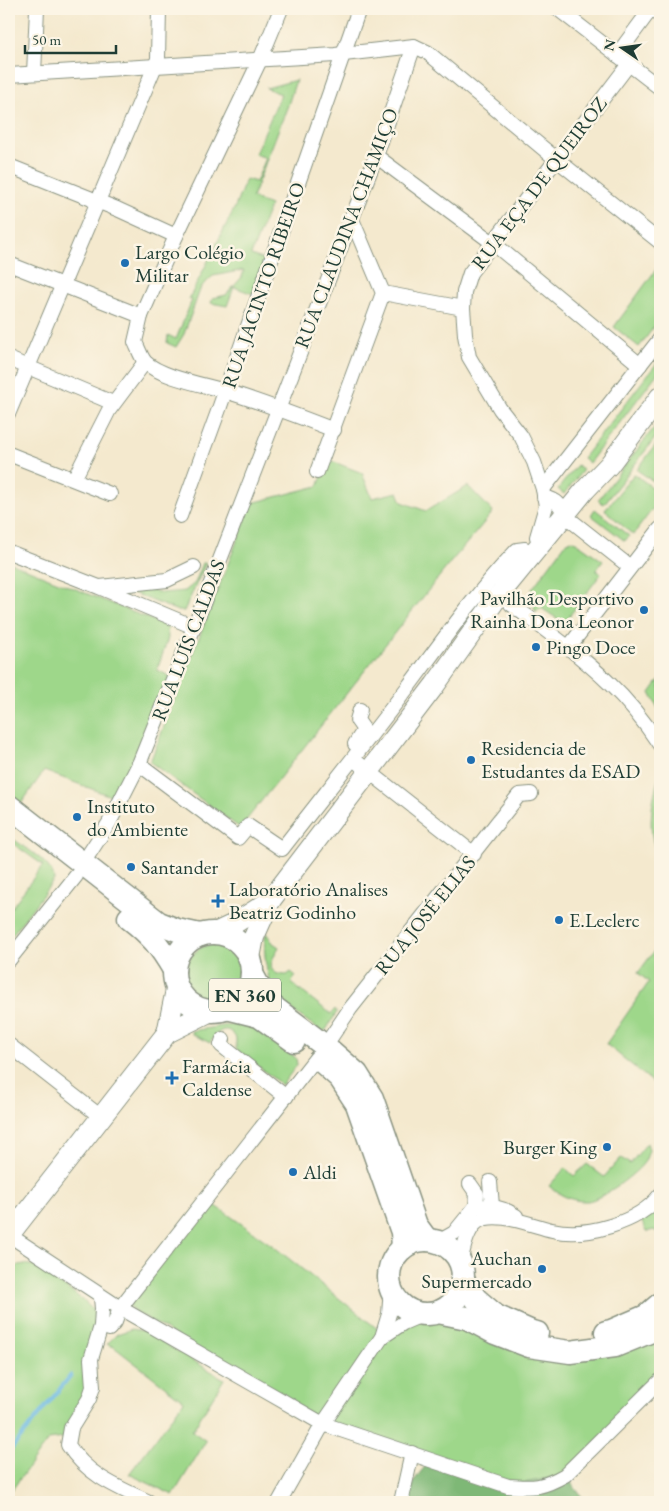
<svg xmlns="http://www.w3.org/2000/svg" width="669" height="1511" font-family="'EB Garamond',serif">
<rect width="100%" height="100%" fill="#fcf5e5"/>
<filter id="ink" filterUnits="userSpaceOnUse"><feTurbulence type="fractalNoise" baseFrequency=".02" numOctaves="2"/><feDisplacementMap in="SourceGraphic" scale="10" xChannelSelector="R" yChannelSelector="G"/><feConvolveMatrix kernelMatrix="1 2 1 2 8 2 1 2 1" color-interpolation-filters="sRGB"/></filter>
<filter id="wash" filterUnits="userSpaceOnUse"><feTurbulence type="fractalNoise" baseFrequency=".0096" numOctaves="4" result="noise"/><feDisplacementMap in="SourceGraphic" scale="20" xChannelSelector="R" yChannelSelector="G"/><feGaussianBlur stdDeviation="1.12" result="paint"/><feColorMatrix in="noise" values="0 0 0 0 0 0 0 0 0 0 0 0 0 0 0 0 0 1.4 0 .05"/><feComposite in="paint" operator="in"/></filter>
<g filter="url(#wash)">
<rect width="100%" height="100%" fill="#f4e9ce"/>
<g fill="#9ed78a" stroke="#5e8a5f">
<path d="M296,80L288,105L252,198L270,205L251,255L265,260L253,294L234,287L227,306L211,303L213,298L226,295L242,277L244,270L213,276L201,287L184,334L176,347L167,343L168,335L176,339L192,300L189,299L235,207L246,179L256,182L266,158L255,154L281,94L266,88Z"/>
<path d="M660,264V319L639,347L614,327Z"/>
<path d="M660,359V370L589,463L583,458Z"/>
<path d="M660,420V432L604,504L598,500Z"/>
<path d="M660,439V486L637,470Z"/>
<path d="M329,460L362,473L372,498L398,492L402,502L426,511L468,486L493,512L450,563L240,828L150,762L252,503L318,486Z"/>
<path d="M577,465L583,470L564,494L558,489Z"/>
<path d="M634,474L660,493V499L633,535L605,510Z"/>
<path d="M595,509L629,536L625,541L591,515Z"/>
<path d="M571,540L576,542L603,561L596,570L601,574L564,623L541,608L536,612L530,597L532,589L566,543Z"/>
<path d="M9,562L167,626L168,638L157,670L174,678L116,798L44,771L16,811L9,806Z"/>
<path d="M203,563H206L184,611H178L128,591L139,586L162,593L185,591L195,583Z"/>
<path d="M660,679V712L650,693Z"/>
<path d="M660,773V859C645,834 652,799 660,773Z"/>
<path d="M9,836C23,847 53,862 54,880L9,939V911L43,865L9,841Z"/>
<path d="M266,933L273,943L279,947C271,960 264,975 287,975L291,972L296,976L291,983L331,1014L335,1009L337,1012L326,1030L322,1032C311,1023 287,1008 278,998C267,985 262,949 266,933Z"/>
<path d="M660,943V1088L606,1044L649,982L638,973Z"/>
<circle cx="215" cy="973" r="29"/>
<path d="M235,1024C259,1025 277,1044 296,1058L297,1065L282,1085L236,1049V1038C227,1023 217,1031 210,1043L192,1034L191,1031Z"/>
<path d="M647,1143L649,1150C648,1153 647,1157 645,1161C638,1173 602,1199 588,1201C573,1202 559,1195 549,1186L565,1168L574,1176L587,1164L604,1177L621,1158L630,1164Z"/>
<path d="M660,1195V1235L654,1230L646,1232L642,1222L644,1209Z"/>
<path d="M206,1199L273,1246L379,1330L424,1314L570,1352L660,1325V1381L565,1475L529,1487L323,1424L133,1310L127,1301Z"/>
<path d="M25,1264L33,1266C55,1281 82,1295 98,1316L88,1386L64,1438L48,1440L9,1494V1272L18,1265Z"/>
<path d="M132,1329L144,1331L224,1379L192,1431L206,1441L173,1495L129,1474L184,1401L114,1347L107,1344L117,1334Z"/>
</g>
<path fill="#7eb876" stroke="#4e7a55" d="M431,1460L508,1486L565,1475L586,1502H406C409,1485 419,1473 431,1460Z"/>
<g fill="none" stroke-linecap="round" stroke-linejoin="round">
<path stroke="#69b9e4" stroke-width="4" d="M9,1452L71,1375"/>
</g>
</g>
<g filter="url(#ink)">
<g fill="none" stroke-linecap="round" stroke-linejoin="round">
<defs>
<g id="street">
<path d="M281,9L260,60L176,236L141,316L135,342C138,348 141,357 145,362C160,377 205,385 225,391C262,402 298,416 334,430"/>
<path d="M558,9L660,88"/>
<path d="M617,55L651,9"/>
<path d="M34,73L37,9"/>
<path d="M9,75L335,55L414,46L427,52L556,159L660,242"/>
<path d="M376,156L493,243L640,365"/>
<path d="M9,166L117,209L176,236"/>
<path d="M9,264L141,316"/>
<path d="M383,293L463,308"/>
<path d="M9,359L113,403"/>
<path d="M9,412L158,59L159,9"/>
<path d="M9,454L110,494"/>
<path d="M317,472L383,293L351,217"/>
<path d="M74,479L109,410L145,362"/>
<path d="M543,489L660,339"/>
<path d="M544,497C556,500 561,504 564,515"/>
<path d="M180,516L219,409L359,9"/>
<path d="M573,522L630,567"/>
<path d="M540,544L537,537L546,506L543,489L534,462L521,436L500,409L469,357L465,335L463,308L464,292L470,273L629,64"/>
<path d="M9,552L99,587L194,627"/>
<path d="M100,587L167,580L194,567"/>
<path d="M511,604C544,629 579,654 609,683C628,701 646,724 660,745"/>
<path d="M568,648L660,529"/>
<path d="M355,744L364,730L357,720L360,710"/>
<path d="M353,759L474,854"/>
<path d="M139,764L238,838L248,826L282,849C324,795 367,741 408,687C443,640 477,592 517,550L525,549L533,553"/>
<path d="M83,863L109,823L139,764L194,627L376,156L414,46"/>
<path d="M9,960L76,876"/>
<path d="M223,1039L221,1045L286,1097"/>
<path d="M9,1045L101,1117"/>
<path d="M325,1046L350,1009L519,795L531,794"/>
<path d="M470,1184L477,1194L476,1206"/>
<path d="M487,1211L492,1206L490,1182"/>
<path d="M9,1235L120,1308L323,1424L508,1486C535,1488 542,1488 565,1475L660,1381"/>
<path d="M438,1242L454,1233L476,1206C490,1206 503,1207 516,1216"/>
<path d="M460,1265C462,1253 467,1230 477,1222C495,1209 533,1226 552,1230C585,1238 639,1223 660,1195"/>
<path d="M101,1297L102,1309L101,1326L91,1359L93,1387L89,1399L71,1428L68,1445C88,1476 117,1487 149,1502"/>
<path d="M109,1329L115,1322L120,1308L316,1058"/>
<path d="M382,1337L403,1323L424,1314"/>
<path d="M279,1502L323,1424L382,1337L389,1314L391,1290"/>
<path d="M401,1502L412,1453"/>
</g>
<g id="secondary">
<path d="M215,933L232,925L270,901"/>
<path d="M250,958L254,937L270,901L435,685L499,595L585,490L609,465L660,397"/>
<path d="M167,1033L177,985"/>
<path d="M9,1235L167,1033L211,1011"/>
</g>
<g id="primary">
<path d="M9,806L159,923L177,930L200,935"/>
<path d="M129,918C151,935 160,946 174,970"/>
<circle cx="213" cy="972" r="39"/>
<path d="M252,974L268,1003L325,1046L357,1074L372,1098L416,1225L427,1240"/>
<path d="M227,1008L259,1016L294,1041"/>
<path d="M320,1060L340,1078L357,1104L402,1232L403,1248"/>
<circle cx="426" cy="1277" r="37"/>
<path d="M462,1279L476,1299L496,1316L532,1332L537,1333"/>
<path d="M438,1312L467,1318L495,1333L529,1346L570,1352L615,1346L654,1330L660,1325"/>
<path d="M606,1332L611,1331L646,1316L660,1304"/>
</g>
</defs>
<use href="#street" stroke="#8a9381" stroke-width="16"/>
<use href="#secondary" stroke="#8a9381" stroke-width="22"/>
<use href="#primary" stroke="#8a9381" stroke-width="25"/>
<use href="#street" stroke="#fff" stroke-width="14"/>
<use href="#secondary" stroke="#fff" stroke-width="20"/>
<use href="#primary" stroke="#fff" stroke-width="22"/>
</g>
</g>
<g fill="#1f6fb2" stroke="#fcf5e5" stroke-width="2">
<circle cx="125" cy="263" r="5"/>
<circle cx="644" cy="610" r="5"/>
<circle cx="536" cy="647" r="5"/>
<circle cx="471" cy="760" r="5"/>
<circle cx="77" cy="817" r="5"/>
<circle cx="131" cy="867" r="5"/>
<path d="M215.5 893.5h5v5h5v5h-5v5h-5v-5h-5v-5h5z"/>
<circle cx="559" cy="920" r="5"/>
<path d="M169.5 1070.5h5v5h5v5h-5v5h-5v-5h-5v-5h5z"/>
<circle cx="607" cy="1147" r="5"/>
<circle cx="293" cy="1172" r="5"/>
<circle cx="542" cy="1269" r="5"/>
</g>
<g text-anchor="middle" dominant-baseline="central" stroke-width="5" stroke-linejoin="round" paint-order="stroke">
<rect fill="#fcf5e5" stroke="#617469" stroke-width="1" x="209" y="978.5" width="72" height="33" rx="4"/>
<g font-size="19" font-weight="bold" fill="#1f3d34">
<text x="245" y="995">EN 360</text>
</g>
<g font-size="20" fill="#1f3d34" stroke="#fcf5e5">
<text transform="translate(539 183) rotate(-53)">RUA EÇA DE QUEIROZ</text>
<text transform="translate(346 228) rotate(-69)">RUA CLAUDINA CHAMIÇO</text>
<text transform="translate(263 285) rotate(-71)">RUA JACINTO RIBEIRO</text>
<text transform="translate(188 640) rotate(-69)">RUA LUÍS CALDAS</text>
<text transform="translate(425 915) rotate(-51)">RUA JOSÉ ELIAS</text>
</g>
<g font-size="20" fill="#1f3d34" stroke="#fcf5e5" text-anchor="start">
<text x="135" y="252">Largo Colégio<tspan x="135" dy="23">Militar</tspan></text>
<text x="634" y="598" text-anchor="end">Pavilhão Desportivo<tspan x="634" dy="23">Rainha Dona Leonor</tspan></text>
<text x="546" y="647">Pingo Doce</text>
<text x="481" y="748">Residencia de<tspan x="481" dy="23">Estudantes da ESAD</tspan></text>
<text x="87" y="806">Instituto<tspan x="87" dy="23">do Ambiente</tspan></text>
<text x="141" y="867">Santander</text>
<text x="229" y="889">Laboratório Analises<tspan x="229" dy="23">Beatriz Godinho</tspan></text>
<text x="569" y="920">E.Leclerc</text>
<text x="182" y="1066">Farmácia<tspan x="182" dy="23">Caldense</tspan></text>
<text x="597" y="1147" text-anchor="end">Burger King</text>
<text x="303" y="1172">Aldi</text>
<text x="532" y="1258" text-anchor="end">Auchan<tspan x="532" dy="23">Supermercado</tspan></text>
</g>
</g>
<rect width="669" height="1511" fill="none" stroke="#fcf5e5" stroke-width="30"/>
<g transform="translate(622 48) rotate(283)" stroke="#fcf5e5" stroke-width="4" paint-order="stroke">
<path d="M0-4L9 19L0 12L-9 19Z" fill="#1f3d34"/>
<text y="-8" font-size="14" font-weight="bold" text-anchor="middle" fill="#1f3d34">N</text>
</g>
<path d="M25 45v8h91v-8" fill="none" stroke="#1f3d34" stroke-width="2.5"/>
<text x="32" y="45" font-size="15" fill="#1f3d34" stroke="#fcf5e5" stroke-width="4" paint-order="stroke">50 m</text>
</svg>
